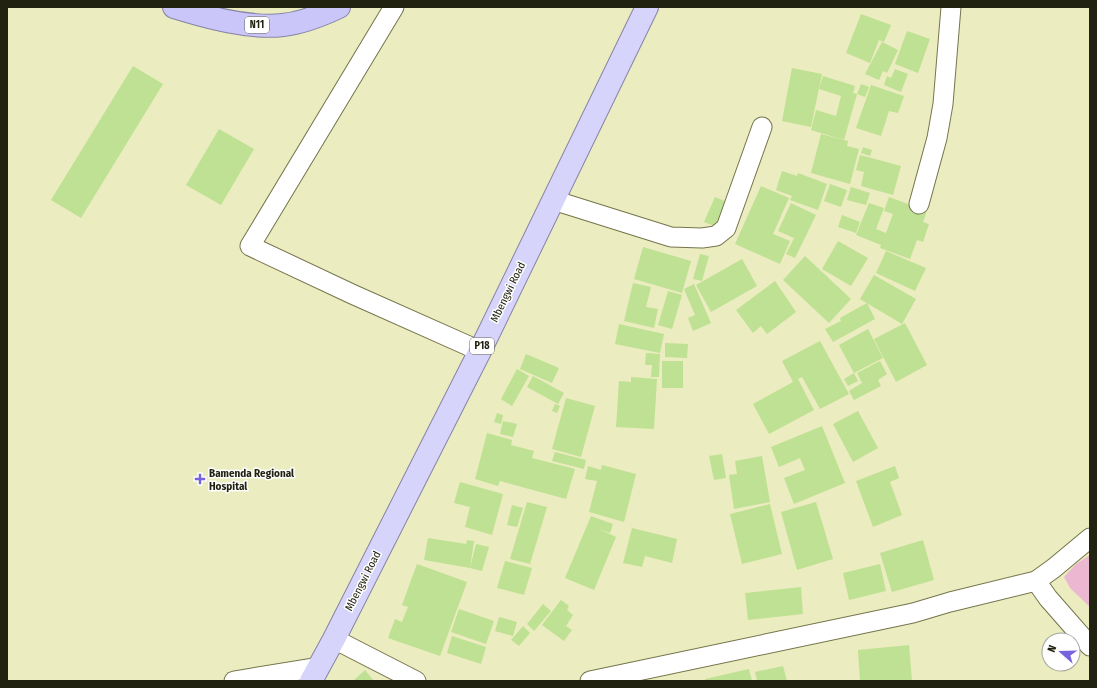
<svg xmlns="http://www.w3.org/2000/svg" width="1097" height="688" font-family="'Fira Sans Condensed',sans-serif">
<rect width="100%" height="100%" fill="#ebecbf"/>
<path fill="#ecb7d1" d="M1090,555V607L1070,588L1064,577L1076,564Z"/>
<g fill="#bfe193">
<path d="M861,14L891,25L884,42L879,40L870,63L846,53Z"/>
<path d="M907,31L930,39L918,73L895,64Z"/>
<path d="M882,42L898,50L887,73L883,71L879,80L865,74Z"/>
<path d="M133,66L163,84L81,218L51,200Z"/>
<path d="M792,68L822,74L811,127L782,121Z"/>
<path d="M895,69L908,74L901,92L884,85L887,76L891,78Z"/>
<path d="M823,76L855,86L853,93L857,94L844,140L811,130L816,110L836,116L841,96L819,89Z"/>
<path d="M861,84L869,87L865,97L857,94Z"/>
<path d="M871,85L904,96L898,113L889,111L881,136L856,128Z"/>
<path d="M219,129L254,149L221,205L186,185Z"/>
<path d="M821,134L848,141L847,146L859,149L850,184L811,173Z"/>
<path d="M863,147L872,150L870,156L861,153Z"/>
<path d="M860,155L901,166L893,195L861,186L864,172L856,170Z"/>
<path d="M782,171L797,176L798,173L827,184L818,210L790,200L792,196L776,190Z"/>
<path d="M830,184L847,190L841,207L824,201Z"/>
<path d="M761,186L789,198L773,234L790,241L780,264L735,244Z"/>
<path d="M851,187L870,193L866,205L847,200Z"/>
<path d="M715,197L732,204L722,229L704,222Z"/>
<path d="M889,197L927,211L923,222L929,224L923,242L917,240L910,259L880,248L881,245L856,235L869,203L884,208L876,229L886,233L893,214L884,211Z"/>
<path d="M791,203L816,215L795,258L786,254L794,238L778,231Z"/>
<path d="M842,215L860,222L856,233L838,227Z"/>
<path d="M838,241L868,258L851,286L822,269Z"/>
<path d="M643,247L691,261L682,293L634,279Z"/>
<path d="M886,251L926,268L915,291L876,273Z"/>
<path d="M700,254L709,256L702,281L693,279Z"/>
<path d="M805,256L851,299L829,323L783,280Z"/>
<path d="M742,259L757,286L711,312L696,285Z"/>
<path d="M874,275L916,299L902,324L860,299Z"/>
<path d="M775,281L796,312L767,334L761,326L753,333L736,310Z"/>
<path d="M633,283L651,287L646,307L658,309L654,328L624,321Z"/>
<path d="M694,284L711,323L693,331L688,318L695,315L684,289Z"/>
<path d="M668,291L682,295L672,329L658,325Z"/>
<path d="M867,303L875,319L833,342L825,329L841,321L840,318Z"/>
<path d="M905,323L927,365L896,382L874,339Z"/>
<path d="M619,324L664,334L660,353L615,344Z"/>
<path d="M868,329L883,358L854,373L839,345Z"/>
<path d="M820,341L849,394L820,409L802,377L798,379L814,410L769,434L753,404L793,382L782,361Z"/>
<path d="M665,343L688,344L687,358L665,357Z"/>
<path d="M646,353L660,354L659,377H651L652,365H645Z"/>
<path d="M526,354L559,368L552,383L520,369Z"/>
<rect x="662" y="361" width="21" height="27"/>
<path d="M880,361L887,374L878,380L881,386L854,400L849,391L862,383L857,373Z"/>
<path d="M517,369L529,376L512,406L501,399Z"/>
<path d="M854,373L858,381L848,386L844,379Z"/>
<path d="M533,376L564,393L558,404L527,387Z"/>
<path d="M631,377L657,379L654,429L616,427L619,381L631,382Z"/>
<path d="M566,398L595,406L581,457L552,449Z"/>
<path d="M555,404L560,406L557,413L552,411Z"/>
<path d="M858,411L878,448L853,462L833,424Z"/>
<path d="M497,413L503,415L501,424L494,422Z"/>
<path d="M503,421L517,424L513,437L500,434Z"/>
<path d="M822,426L845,483L794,504L784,478L805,470L800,458L779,467L771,447Z"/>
<path d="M487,433L512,440L511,445L534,451L532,458L575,469L566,499L500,481L498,486L475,479Z"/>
<path d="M555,452L586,460L584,469L552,461Z"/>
<path d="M722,454L726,478L714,480L709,456Z"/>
<path d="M762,456L770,502L734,509L729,475L737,474L735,461Z"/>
<path d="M602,465L636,474L624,522L589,512L597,481L585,479L588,466L601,470Z"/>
<path d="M895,466L899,478L890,482L902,515L873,527L856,481Z"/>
<path d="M460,482L503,494L492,535L465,527L470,507L454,503Z"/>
<path d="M527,502L547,507L530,564L510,559Z"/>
<path d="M816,502L833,559L797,570L781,512Z"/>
<path d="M770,504L782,554L742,564L730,514Z"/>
<path d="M512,505L523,508L517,527L507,525Z"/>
<path d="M591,516L613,524L610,533L599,529L616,537L594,590L565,578Z"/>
<path d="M632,528L677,539L672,563L645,556L642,567L623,563Z"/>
<path d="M428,538L466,544L467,540L474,541L470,568L424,560Z"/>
<path d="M923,540L934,580L892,592L880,553Z"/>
<path d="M476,544L489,547L482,571L470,568Z"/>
<path d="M505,561L532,568L524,595L497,588Z"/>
<path d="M417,564L467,582L440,656L388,638L395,619L402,622L408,607L402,605Z"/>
<path d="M880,564L886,591L849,600L843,573Z"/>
<path d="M801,587L803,614L748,620L745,593Z"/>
<path d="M561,600L569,606L567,610L573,615L566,626L572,630L564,641L542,625Z"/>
<path d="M543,604L551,611L534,631L527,624Z"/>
<path d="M459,609L494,621L486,644L451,632Z"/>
<path d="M499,617L517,622L513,636L495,631Z"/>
<path d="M523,626L530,633L519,646L511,640Z"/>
<path d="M452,636L486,647L481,664L447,653Z"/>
<path d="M909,645L912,681H860L858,650Z"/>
<path d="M783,666L787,681H757L755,672Z"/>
<path d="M749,669L752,681H705V679Z"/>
<path d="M365,670L374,681H353Z"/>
</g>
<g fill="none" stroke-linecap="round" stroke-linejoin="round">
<defs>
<g id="minor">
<path d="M394,7L250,246L352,294L480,351"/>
<path d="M553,200L671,237L702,238L716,236L726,228L762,127"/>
<path d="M919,204L937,138L943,104L951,7"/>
<path d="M1036,581L1048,598L1090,646"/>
<path d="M334,639L416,681"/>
<path d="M234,681L319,667"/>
<path d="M590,681L913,613L950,602L1036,581L1054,568L1090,538"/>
</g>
<path id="primary" d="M311,681L334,639L480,351L647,7"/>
<path id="trunk" d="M174,7C206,17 249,29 283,25C302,23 322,15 339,7"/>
</defs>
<use href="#minor" stroke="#75744c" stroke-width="21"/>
<use href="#primary" stroke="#8683a7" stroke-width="24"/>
<use href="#trunk" stroke="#8683a7" stroke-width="24"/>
<use href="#minor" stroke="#fff" stroke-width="19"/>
<use href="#primary" stroke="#d7d4fb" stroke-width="22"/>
<use href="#trunk" stroke="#cac6fa" stroke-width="22"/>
</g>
<path fill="#7862dd" stroke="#fff" stroke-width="1.5" d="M198 473h4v4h4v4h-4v4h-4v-4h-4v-4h4z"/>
<g text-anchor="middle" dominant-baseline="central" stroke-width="3" stroke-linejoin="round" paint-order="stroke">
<g fill="#fff" stroke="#646458" stroke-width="1">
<rect x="245" y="17" width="24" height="16" rx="3"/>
<rect x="470" y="338" width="24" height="16" rx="3"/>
</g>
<g font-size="10" font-weight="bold" fill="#221">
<text x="257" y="25">N11</text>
<text x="482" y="346">P18</text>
</g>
<g font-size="11" fill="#221" stroke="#fff">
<text transform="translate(508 292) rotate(-64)">Mbengwi Road</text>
<text transform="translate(363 581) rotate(-63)">Mbengwi Road</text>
</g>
<g font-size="11" font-weight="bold" fill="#221" stroke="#fff" text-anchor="start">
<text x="209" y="473">Bamenda Regional<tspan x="209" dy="13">Hospital</tspan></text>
</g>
</g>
<rect width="1097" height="688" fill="none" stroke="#222211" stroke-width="16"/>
<g transform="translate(1061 652) rotate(290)"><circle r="19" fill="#ffffff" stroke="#a7a7a0"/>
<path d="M0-3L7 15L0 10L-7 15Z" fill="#7862dd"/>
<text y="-6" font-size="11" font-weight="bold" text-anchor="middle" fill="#222211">N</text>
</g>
</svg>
